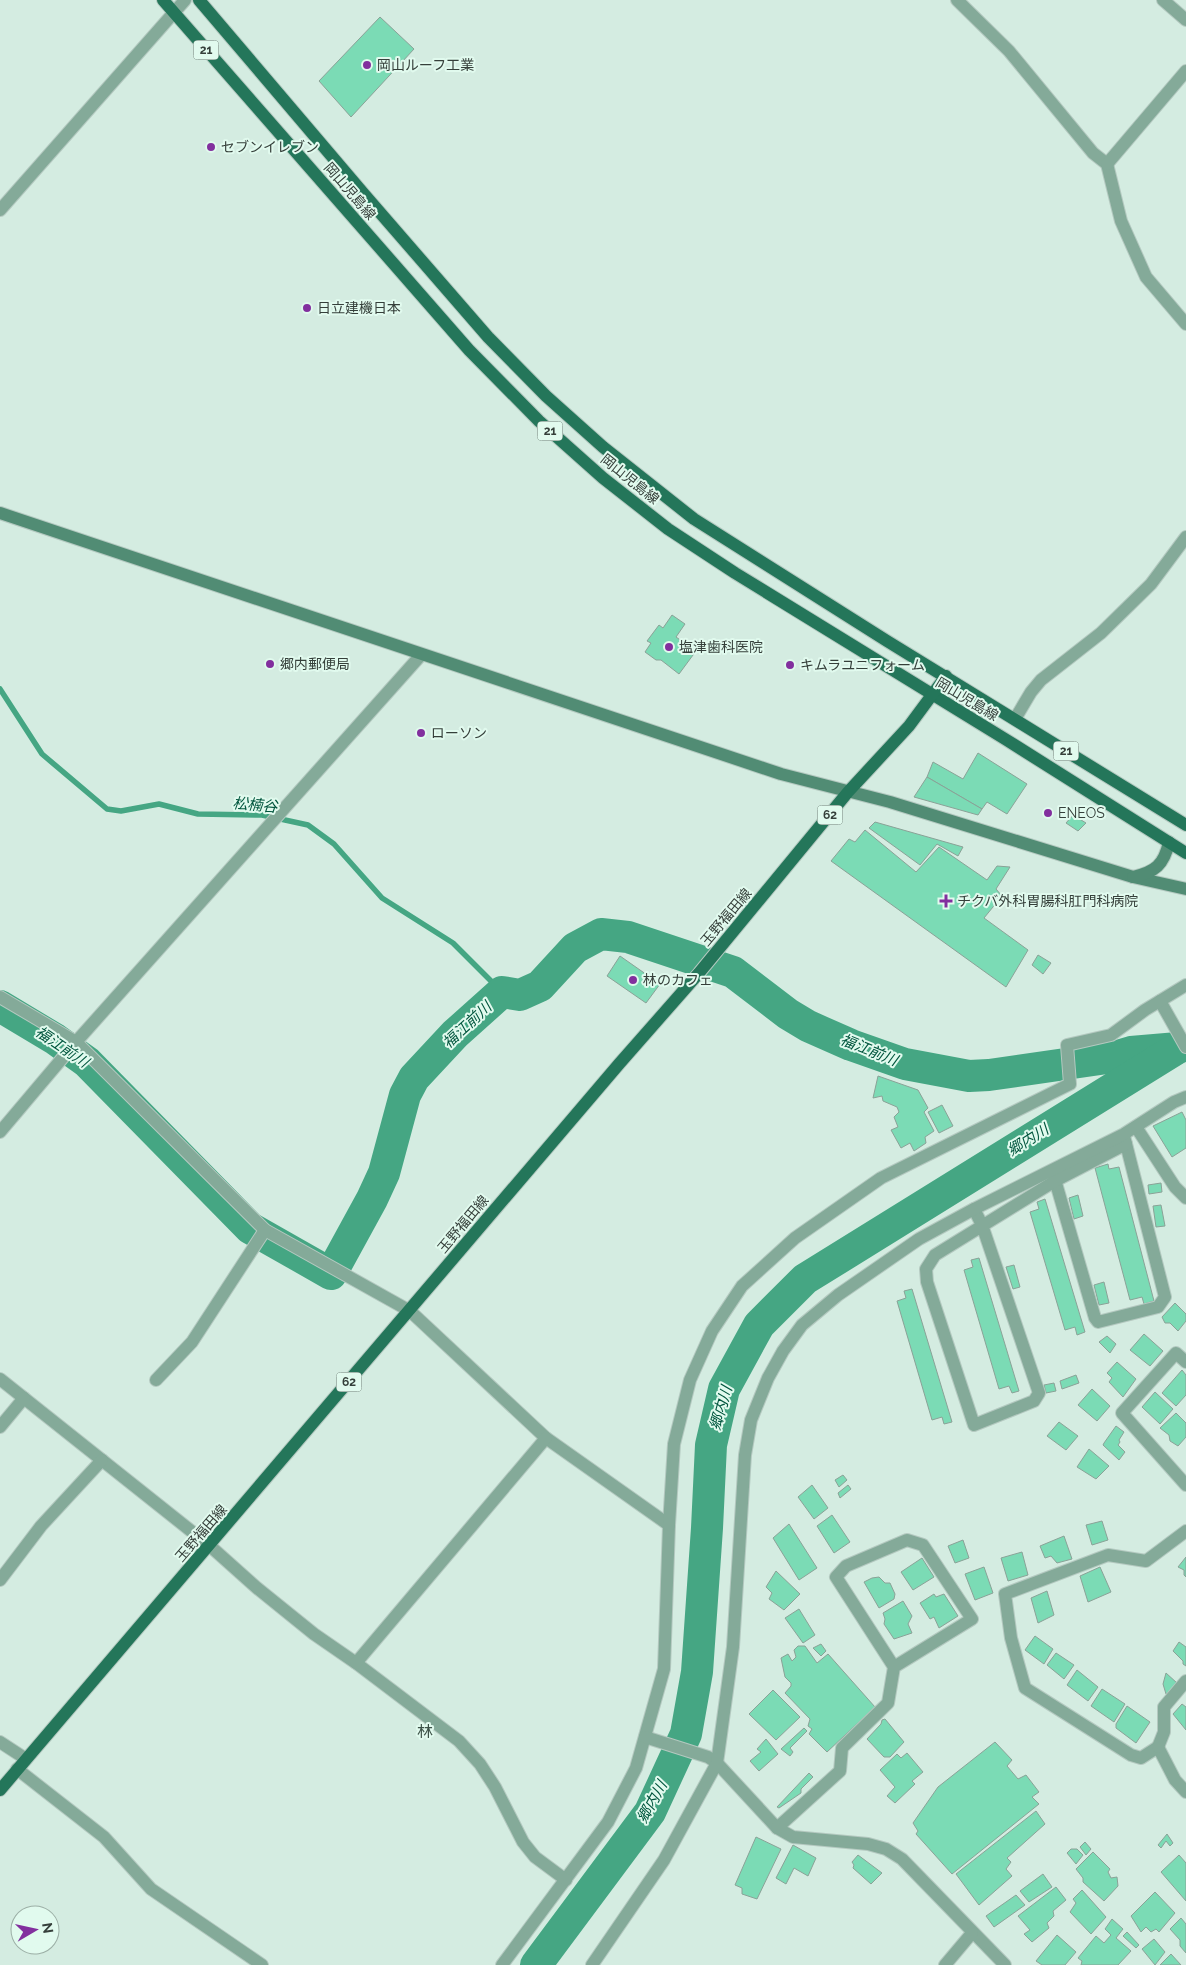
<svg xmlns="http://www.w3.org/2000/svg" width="1186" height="1965" font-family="Raleway,'Noto Sans JP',sans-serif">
<rect width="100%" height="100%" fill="#d4ece1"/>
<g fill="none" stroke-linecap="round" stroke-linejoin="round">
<path stroke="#45a683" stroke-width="5.5" d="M0,689L42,754L107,809L121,811L159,804L198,814L262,815L308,825L334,844L382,898L453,943L502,992"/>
<g stroke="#45a683" stroke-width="32">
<path d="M0,1006L55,1039L87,1062L250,1228L331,1274L372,1199L384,1173L405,1095L414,1078L455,1034L502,992L520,995L540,986L575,948L601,934L628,937L733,972L788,1014L808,1026L851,1045L905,1064L969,1076L989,1075L1114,1057L1131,1052L1178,1048"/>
<path d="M536,1965L650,1812L686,1734L697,1672L707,1528L711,1445L724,1389L759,1325L805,1279L1173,1051"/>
</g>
</g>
<g fill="#7bdbb5" stroke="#8aa297">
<path d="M380,17L414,49L351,117L319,81Z"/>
<path d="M672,615L685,624L676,637L696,651L679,674L661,660H656L645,652L651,643L647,641L659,625L663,628Z"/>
<path d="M978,753L1027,784L1007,814L987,802L982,809L927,777L933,762L963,779Z"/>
<path d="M927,777L982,809L978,815L914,797Z"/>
<path d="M1073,815L1086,823L1078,831L1066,823Z"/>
<path d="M875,822L963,847L958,856L937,844L920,865L869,828Z"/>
<path d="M865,830L916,872L939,847L987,880L997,866L1010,867L996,889L1002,896L984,918L1028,950L1006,987L831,861L849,839L855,842Z"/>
<path d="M1038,955L1051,963L1043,974L1032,965Z"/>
<path d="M620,956L660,984L646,1003L607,976Z"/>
<path d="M878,1076L918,1090L928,1108L924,1112L934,1131L925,1137L926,1143L914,1151L910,1143L901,1148L891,1130L898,1127L894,1117L899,1112L897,1107L883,1101L882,1096L873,1098Z"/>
<path d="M942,1105L953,1126L939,1133L928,1112Z"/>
<path d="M1182,1112L1186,1120V1148L1172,1157L1153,1126Z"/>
<path d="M1108,1164L1109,1169L1119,1167L1154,1301L1144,1304L1142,1297L1130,1300L1095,1168Z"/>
<path d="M1161,1183L1162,1192L1149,1194L1148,1185Z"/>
<path d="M1078,1195L1083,1216L1074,1219L1069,1198Z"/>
<path d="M1045,1199L1085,1332L1077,1335L1075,1327L1065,1330L1030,1212L1039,1209L1037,1202Z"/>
<path d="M1161,1205L1165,1226L1156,1227L1153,1206Z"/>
<path d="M979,1258L1019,1391L1012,1393L1009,1386L999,1389L964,1270L973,1267L971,1260Z"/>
<path d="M1014,1265L1020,1287L1013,1289L1006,1267Z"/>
<path d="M1104,1282L1109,1303L1099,1305L1094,1285Z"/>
<path d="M912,1289L952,1422L944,1424L942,1417L932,1420L897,1301L906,1298L904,1291Z"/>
<path d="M1175,1303L1186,1314V1321L1178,1331L1170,1323H1165L1162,1317Z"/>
<path d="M1144,1334L1163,1351L1150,1366L1130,1350Z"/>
<path d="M1107,1336L1116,1344L1110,1353L1099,1342Z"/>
<path d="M1117,1362L1136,1379L1123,1397L1109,1382L1112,1378L1107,1373Z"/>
<path d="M1182,1370L1186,1375V1395L1176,1406L1162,1393Z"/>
<path d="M1076,1375L1079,1383L1062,1389L1060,1381Z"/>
<path d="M1054,1383L1056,1391L1046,1393L1044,1385Z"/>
<path d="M1092,1389L1110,1406L1097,1421L1078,1405Z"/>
<path d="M1155,1392L1173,1409L1160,1424L1142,1407Z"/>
<path d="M1176,1413L1186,1423V1437L1178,1446L1170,1441L1169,1435L1160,1428Z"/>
<path d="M1059,1422L1078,1436L1066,1450L1047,1436Z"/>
<path d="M1116,1426L1124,1432L1119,1440L1120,1442L1118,1445L1125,1452L1119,1460L1103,1445L1104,1443Z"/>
<path d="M1089,1449L1109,1466L1096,1479L1077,1467Z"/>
<path d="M843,1475L847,1480L839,1487L835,1480Z"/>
<path d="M812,1485L828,1508L814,1519L798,1497Z"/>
<path d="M848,1485L851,1489L840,1498L838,1493Z"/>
<path d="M832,1515L850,1542L834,1553L817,1526Z"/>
<path d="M1102,1521L1108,1540L1092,1545L1086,1525Z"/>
<path d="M789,1524L817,1568L799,1580L773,1538Z"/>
<path d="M1064,1536L1072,1559L1057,1563L1051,1556L1045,1558L1040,1546Z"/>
<path d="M963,1540L969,1558L955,1563L948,1546Z"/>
<path d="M1022,1552L1028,1575L1008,1581L1001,1558Z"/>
<path d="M1186,1557V1577L1184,1575V1570L1178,1567Z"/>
<path d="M922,1558L934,1577L913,1590L901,1572Z"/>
<path d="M984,1567L993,1593L975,1600L965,1574Z"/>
<path d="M1100,1567L1111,1592L1088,1602L1080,1576Z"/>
<path d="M776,1571L800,1594L784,1610L769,1599L772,1593L766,1587Z"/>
<path d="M879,1577L885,1583H890L895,1594L894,1599L879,1608L864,1582L872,1578Z"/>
<path d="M1047,1591L1054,1615L1038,1623L1031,1598Z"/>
<path d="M934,1594L936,1597L944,1594L958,1616L939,1628L934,1617L930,1619L920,1603Z"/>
<path d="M903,1601L912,1616L908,1624L912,1633L894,1639L884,1624L885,1619L883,1613Z"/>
<path d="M799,1609L815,1635L803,1643L785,1618Z"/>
<path d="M1035,1636L1053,1649L1044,1664L1025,1650Z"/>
<path d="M1179,1642L1186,1647V1666L1183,1664V1661L1173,1651Z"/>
<path d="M821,1644L826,1651L821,1656L813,1648Z"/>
<path d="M798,1646H805L817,1663L828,1654L875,1707L827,1752L809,1734L812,1729L808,1726L810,1719L785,1693L791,1686V1683L785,1677L781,1658L788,1654L792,1661L796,1657L794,1650Z"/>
<path d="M1056,1653L1074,1665L1064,1679L1047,1665Z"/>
<path d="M1077,1670L1098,1687L1088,1701L1067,1685Z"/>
<path d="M1166,1673L1177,1683L1166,1694L1163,1684Z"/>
<path d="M1102,1689L1125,1704L1114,1722L1091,1706Z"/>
<path d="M773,1690L800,1717L776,1740L749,1714Z"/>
<path d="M1182,1704L1186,1707V1730L1173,1714Z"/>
<path d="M1127,1706L1150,1722L1136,1743L1116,1728V1724Z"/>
<path d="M885,1719L904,1742L890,1757H884L867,1739L881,1724L882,1720Z"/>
<path d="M804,1728L807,1731L790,1748L793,1752L790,1756L781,1749Z"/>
<path d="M766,1739L778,1754L759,1771L750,1761L761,1752L757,1749Z"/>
<path d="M995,1742L1012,1760L1007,1766L1018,1779L1026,1775L1039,1792L1032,1797L1039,1804L952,1874L916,1834L918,1831L913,1823L938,1787Z"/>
<path d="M907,1753L923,1772L912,1781L915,1784L895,1803L887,1796L895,1787L880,1770L897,1754L901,1758Z"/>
<path d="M809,1773L813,1777L801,1789V1793L779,1808L777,1807Z"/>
<path d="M1036,1811L1045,1824L1007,1858L1011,1862L1006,1869L1012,1876L979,1905L956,1874Z"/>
<path d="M1167,1834L1173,1843L1170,1846L1166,1841L1161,1848L1158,1845Z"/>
<path d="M756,1837L781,1849L757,1899L742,1894V1888L735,1885Z"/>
<path d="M1085,1842L1091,1849L1086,1855L1080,1847Z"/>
<path d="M793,1845L816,1858L808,1876L794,1868L786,1884L776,1878Z"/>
<path d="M1071,1849H1077L1083,1855L1076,1864L1067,1853Z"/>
<path d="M1093,1852L1110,1869L1108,1872L1111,1878L1117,1877L1118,1886L1104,1901L1083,1882V1878L1076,1869Z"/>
<path d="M858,1855L882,1873L871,1884L853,1868L854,1865L852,1862Z"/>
<path d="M1179,1855L1186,1863V1901L1161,1872Z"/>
<path d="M1043,1874L1052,1887L1029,1902L1020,1891Z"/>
<path d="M1056,1887L1066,1900L1053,1911L1054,1916L1047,1923L1049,1928L1032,1942L1024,1934L1030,1930L1018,1916Z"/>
<path d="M1082,1890L1106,1917L1091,1934L1070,1912L1076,1903L1073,1899Z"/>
<path d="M1155,1892L1175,1913L1159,1932L1156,1929L1151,1932L1146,1927L1141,1932L1131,1916Z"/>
<path d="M1016,1895L1025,1905L994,1927L986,1916Z"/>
<path d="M1181,1918L1186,1924V1953L1180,1946V1940L1170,1929Z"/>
<path d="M1112,1919L1123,1929L1116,1938L1131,1951L1118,1965H1081L1082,1961L1078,1958L1096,1936L1104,1943L1111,1935L1105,1929Z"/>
<path d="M1127,1932L1139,1945L1136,1948L1123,1936Z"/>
<path d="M1057,1935L1076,1952L1065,1965H1042L1036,1961Z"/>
<path d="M1154,1939L1165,1952L1155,1965L1142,1949Z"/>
<path d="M1171,1954L1181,1965H1160Z"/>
</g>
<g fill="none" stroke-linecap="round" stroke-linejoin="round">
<defs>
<g id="street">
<path d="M957,0L1009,51L1093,153L1107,164L1121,221L1146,277L1186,324"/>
<path d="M1163,0L1186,20"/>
<path d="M1107,164L1186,71"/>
<path d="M0,210L185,0"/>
<path d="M1015,719L1031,692L1041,680L1101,633L1151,584L1186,537"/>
<path d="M0,997L76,1042L265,1230L410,1311L546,1438L669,1525L664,1669L636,1768L608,1822L502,1965"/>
<path d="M1160,1001L1186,1047"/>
<path d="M1136,1127L1175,1187L1186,1198"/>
<path d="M0,1132L76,1042L421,655"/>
<path d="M1053,1173L1095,1318L1098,1322L1158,1307L1165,1297L1124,1136"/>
<path d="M974,1209L982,1225L1039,1393L1034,1401L974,1425L927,1282L926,1269L935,1255L1055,1181L1126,1144"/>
<path d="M1186,1362L1176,1353L1122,1413L1186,1485"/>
<path d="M0,1379L210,1546L257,1588L314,1634L356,1663L459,1741L480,1764L495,1787L523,1842L535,1857L566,1880"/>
<path d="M156,1380L192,1342L265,1230"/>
<path d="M0,1427L24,1398"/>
<path d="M669,1525L674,1444L690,1380L712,1331L742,1286L795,1238L881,1178L1070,1084L1067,1045L1111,1035L1145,1010L1186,985"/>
<path d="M1186,1531L1146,1561L1108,1555L1005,1594L1011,1638L1025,1688L1131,1755L1141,1758L1158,1747L1175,1780L1186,1792"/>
<path d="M0,1580L41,1526L102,1460"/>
<path d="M356,1663L546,1438"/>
<path d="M645,1737L708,1757L717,1763L777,1828L793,1837L868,1844L886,1849L902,1859L1005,1965"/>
<path d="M0,1742L26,1759"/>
<path d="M1158,1747L1164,1732V1707L1186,1681"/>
<path d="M17,1769L104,1837L151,1889L262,1965"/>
<path d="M777,1828L840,1771L842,1748L888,1703L894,1667L836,1577L846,1566L907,1540L923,1545L972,1619L894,1667"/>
<path d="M592,1965L664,1860L717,1763L733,1647L745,1455L751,1420L768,1378L783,1351L802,1325L838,1295L919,1239L974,1209L1124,1134L1174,1102L1186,1097"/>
<path d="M945,1965L972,1933"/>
</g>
<g id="secondary">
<path d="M0,513L781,774L890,802L1133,877L1186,889"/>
<path d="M1133,877C1155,872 1164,865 1169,842"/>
</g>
<g id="primary">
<path d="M163,0L469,350L539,421L603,478L668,529L735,573L1005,739L1186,853"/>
<path d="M199,0L363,193L488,337L546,396L603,447L694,519L887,641L1186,825"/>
<path d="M0,1790L619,1064L699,973L848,792L909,726L946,676"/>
</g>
</defs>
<use href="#street" stroke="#b4c9c0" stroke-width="14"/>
<use href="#secondary" stroke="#b4c9c0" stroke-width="14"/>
<use href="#primary" stroke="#b4c9c0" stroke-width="14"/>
<use href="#street" stroke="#84aa99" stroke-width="12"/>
<use href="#secondary" stroke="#518c74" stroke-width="12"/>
<use href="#primary" stroke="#24765a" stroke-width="12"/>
</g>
<g fill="#822f9e" stroke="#e1faee" stroke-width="2">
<circle cx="367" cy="65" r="5"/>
<circle cx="211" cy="147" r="5"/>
<circle cx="307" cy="308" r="5"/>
<circle cx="669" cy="647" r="5"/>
<circle cx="270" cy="664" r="5"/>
<circle cx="790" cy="665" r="5"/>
<circle cx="421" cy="733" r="5"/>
<circle cx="1048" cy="813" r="5"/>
<path d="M943.5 893.5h5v5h5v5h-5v5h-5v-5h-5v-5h5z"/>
<circle cx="633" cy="980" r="5"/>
</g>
<g text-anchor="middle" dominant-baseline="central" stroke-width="4" stroke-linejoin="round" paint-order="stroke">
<g fill="#e1faee" stroke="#697770" stroke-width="1">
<rect x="193.5" y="40.5" width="25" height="19" rx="4"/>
<rect x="537.5" y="421.5" width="25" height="19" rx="4"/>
<rect x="1053.5" y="741.5" width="25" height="19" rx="4"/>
<rect x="817.5" y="805.5" width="25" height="19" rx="4"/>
<rect x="336.5" y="1372.5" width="25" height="19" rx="4"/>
</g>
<g font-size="12" font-weight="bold" fill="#353f3a">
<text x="206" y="50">21</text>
<text x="550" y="431">21</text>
<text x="1066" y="751">21</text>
<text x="830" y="815">62</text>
<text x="349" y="1382">62</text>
</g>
<g font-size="14" fill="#353f3a" stroke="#e1faee" text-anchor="start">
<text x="377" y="65">岡山ルーフ工業</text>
<text x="221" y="147">セブンイレブン</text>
<text x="317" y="308">日立建機日本</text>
<text x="679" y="647">塩津歯科医院</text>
<text x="280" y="664">郷内郵便局</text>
<text x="800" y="665">キムラユニフォーム</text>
<text x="431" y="733">ローソン</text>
<text x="1058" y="813">ENEOS</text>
<text x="957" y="901">チクバ外科胃腸科肛門科病院</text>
<text x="643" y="980">林のカフェ</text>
</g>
<g font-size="14" fill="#353f3a" stroke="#e1faee">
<text transform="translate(350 191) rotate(49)">岡山児島線</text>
<text transform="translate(630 479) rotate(39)">岡山児島線</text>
<text transform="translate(967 699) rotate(31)">岡山児島線</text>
<text transform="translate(726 917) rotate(-50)">玉野福田線</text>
<text transform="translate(463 1224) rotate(-50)">玉野福田線</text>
<text transform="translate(201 1533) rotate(-49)">玉野福田線</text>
</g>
<g font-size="15" font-style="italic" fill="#01553d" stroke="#e1faee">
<text transform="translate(255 805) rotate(5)">松楠谷</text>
<text transform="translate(467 1025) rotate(-43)">福江前川</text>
<text transform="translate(62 1047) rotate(34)">福江前川</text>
<text transform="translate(869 1050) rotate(22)">福江前川</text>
<text transform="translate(1028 1140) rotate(-32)">郷内川</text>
<text transform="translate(721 1408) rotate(-74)">郷内川</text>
<text transform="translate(652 1802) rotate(-61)">郷内川</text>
</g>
<g font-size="16" fill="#3d5248" stroke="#e1faee">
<text x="425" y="1731">林</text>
</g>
</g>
<g transform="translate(35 1930) rotate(81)"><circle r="24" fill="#e1faee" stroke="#9cafa6"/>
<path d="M0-4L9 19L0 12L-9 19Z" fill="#822f9e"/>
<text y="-8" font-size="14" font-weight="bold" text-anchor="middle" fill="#353f3a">N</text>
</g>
</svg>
